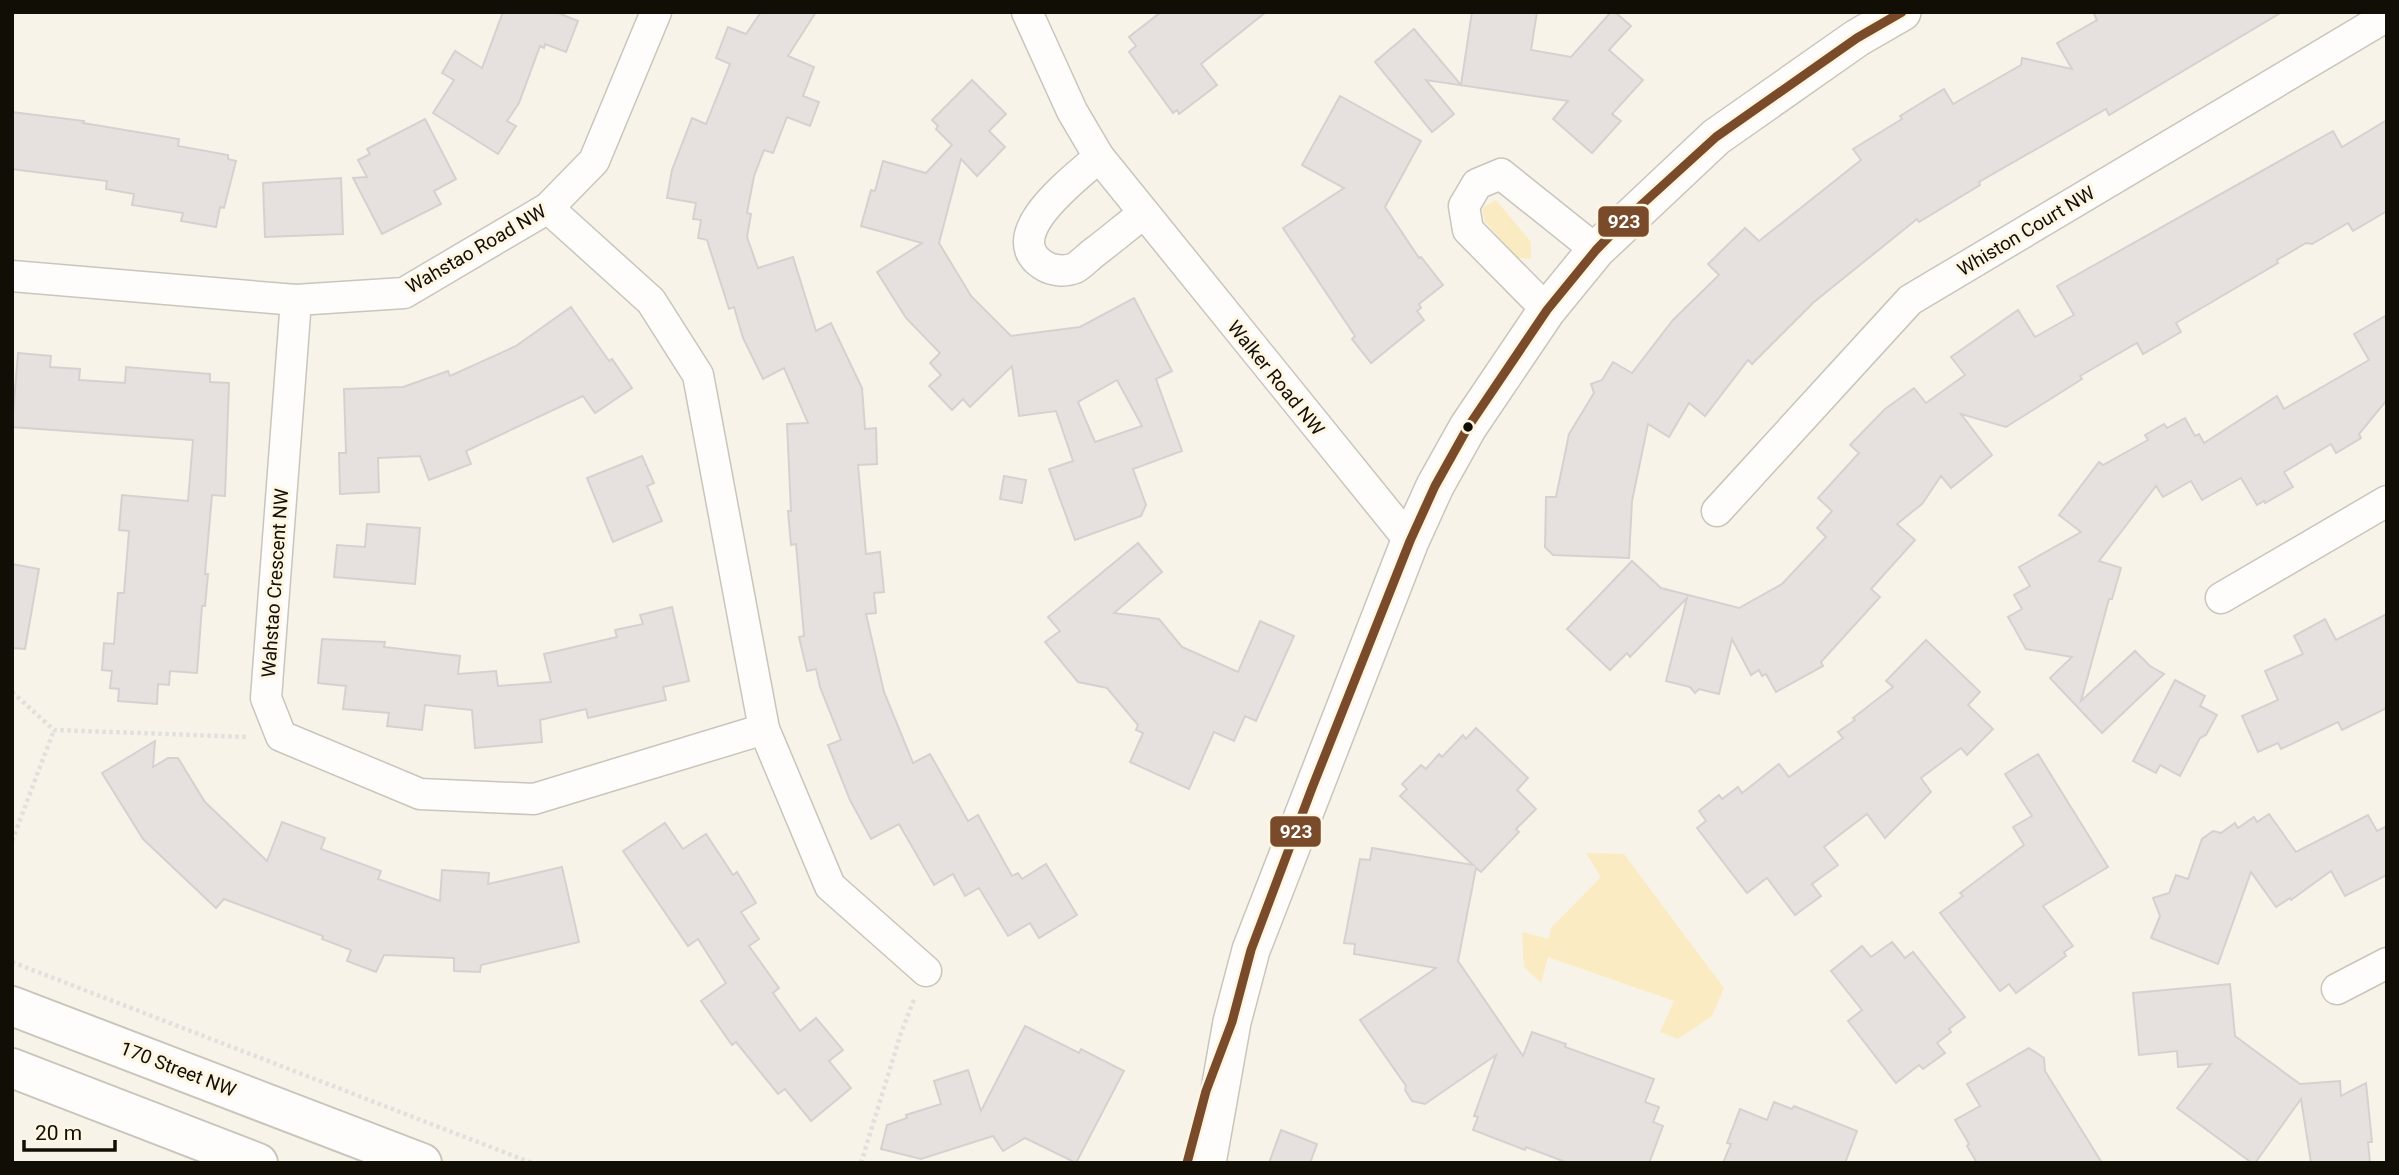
<svg xmlns="http://www.w3.org/2000/svg" width="2399" height="1175" font-family="Roboto,sans-serif">
<rect width="100%" height="100%" fill="#f8f3e8"/>
<g fill="#fbebc3">
<path d="M1496,200L1531,242V259L1518,258L1485,222L1482,208Z"/>
<path d="M1586,853L1624,854L1724,988L1712,1016L1678,1039L1660,1032L1674,1001L1548,957L1541,983L1524,967L1522,932L1549,939L1551,928L1601,877Z"/>
</g>
<g fill="#e6e0df" stroke="#d6d1d0" stroke-width="2" fill-rule="evenodd">
<path d="M503,12H556L578,21L566,52L545,44L544,48L540,46L519,103L507,121L516,126L498,154L433,113L454,80L442,73L455,51L482,68Z"/>
<path d="M761,12H816L788,56L814,67L803,96L819,102L810,126L787,117L773,153L764,150L754,176L747,213L751,214L747,237L758,268L793,257L816,331L831,323L862,388L865,429L876,428L877,464L858,465L866,554L880,552L884,592L874,593L876,613L866,614L884,692L913,763L930,754L968,821L978,815L1012,876L1018,873L1022,879L1046,864L1077,915L1039,938L1030,923L1008,936L979,888L965,896L953,874L934,885L899,824L871,839L850,800L828,745L841,740L820,687L816,669L807,671L799,637L804,636L796,544L791,545L788,511H791L787,424L808,423L784,368L763,379L743,338L734,307L729,309L707,240L698,238L701,220L693,219L696,203L667,198L672,170L692,118L706,124L730,64L716,58L728,27L746,34Z"/>
<path d="M1161,12H1266L1201,64L1217,85L1179,114L1177,110L1173,113L1129,52L1136,46L1129,37Z"/>
<path d="M1472,12H1537L1531,50L1571,57L1611,12H1615L1631,26L1609,50L1643,80L1612,114L1621,121L1592,153L1553,119L1568,101L1426,80L1454,114L1432,132L1375,62L1414,29L1461,85Z"/>
<path d="M2093,12H2282L2109,115L2106,109L1979,182L1980,185L1919,222L1917,219L1814,302L1752,364L1748,360L1705,416L1689,403L1669,437L1648,424L1632,501L1629,558L1553,555L1545,547L1546,497H1556L1569,434L1594,393L1591,384L1602,380L1613,362L1632,373L1673,320L1719,275L1708,264L1745,228L1759,241L1861,160L1853,149L1902,119L1900,116L1944,89L1953,104L2021,65L2022,58L2072,69L2057,43L2097,20Z"/>
<path d="M972,80L1006,114L989,131L1005,147L977,176L961,159L939,243L971,296L1011,336L1080,327L1134,298L1172,371L1156,379L1182,451L1133,469L1146,505L1141,516L1075,540L1049,469L1073,461L1056,411L1019,416L1012,366L970,407L963,399L952,410L929,386L941,375L930,363L940,353L906,318L877,272L922,243L861,226L871,190L875,191L883,161L926,173L952,145L936,129L938,126L932,120ZM1117,380L1142,426L1095,442L1078,402Z"/>
<path d="M1340,96L1421,141L1385,207L1419,258L1421,257L1443,285L1419,304L1421,308L1417,311L1424,320L1371,363L1352,339L1355,336L1283,228L1344,188L1302,165Z"/>
<path d="M12,112L84,121L83,123L179,139L178,146L228,155V159L236,161L224,208L220,207L216,227L181,221L183,213L132,205L134,194L106,189L107,181L12,169Z"/>
<path d="M425,119L456,179L434,191L441,204L382,234L353,178L367,177L358,160L370,154L367,149Z"/>
<path d="M2387,120V211L2353,231L2348,223L2312,244L2306,243L2277,260L2278,263L2176,323L2181,332L2143,354L2137,343L2080,376L2082,379L2006,427L1961,414L1992,455L1951,488L1941,476L1922,504L1897,524L1915,540L1871,589L1880,597L1821,662L1823,666L1776,692L1766,674L1762,676L1759,670L1751,675L1732,639L1719,694L1699,689L1695,693L1690,687L1666,681L1687,598L1630,657L1627,653L1610,670L1567,629L1632,561L1661,588L1739,608L1782,584L1826,537L1817,528L1832,511L1818,498L1859,453L1850,445L1885,409L1914,388L1926,403L1965,375L1951,357L2018,310L2035,337L2074,315L2057,286L2333,131L2342,147Z"/>
<path d="M341,178L343,234L265,237L263,183Z"/>
<path d="M571,307L609,361L612,359L632,388L595,413L583,396L466,451L471,464L429,480L420,456L378,458L379,492L340,494L339,453H346L344,389L403,387L448,371L450,376L516,346Z"/>
<path d="M2387,315V400L2359,434L2361,438L2336,453L2331,444L2284,472L2293,487L2265,503L2264,501L2257,505L2241,478L2202,500L2191,481L2163,497L2156,486L2099,561L2121,568L2112,599H2109L2081,701L2135,651L2150,666L2164,674L2102,733L2050,678L2072,657L2026,649L2008,617L2022,609L2014,595L2030,586L2019,567L2081,532L2059,515L2099,462L2103,465L2148,440L2145,435L2164,424L2167,428L2185,418L2195,436L2199,434L2204,443L2277,396L2284,409L2369,360L2354,334Z"/>
<path d="M18,353L51,356L50,367L80,369L79,380L125,383L126,367L210,374V382L229,383L225,496L212,495L205,574H208L205,606H202L197,673L170,671L169,685L158,684L157,704L118,701L119,689L110,688L112,671L102,670L104,643L114,644L118,593H124L129,531L119,530L122,495L188,501L193,440L12,427Z"/>
<path d="M642,456L654,483L647,486L662,521L613,542L587,478Z"/>
<path d="M1004,476L1026,480L1022,503L1000,499Z"/>
<path d="M367,524L420,528L415,584L334,577L337,545L365,547Z"/>
<path d="M1138,543L1162,572L1114,613L1159,619L1182,647L1238,672L1260,621L1294,636L1256,721L1245,716L1234,741L1214,732L1189,789L1130,762L1143,733L1136,730L1138,725L1107,688L1078,682L1045,642L1060,631L1048,617Z"/>
<path d="M12,564L39,569L25,649L12,648Z"/>
<path d="M672,607L689,681L663,687L666,700L588,718L586,709L540,720L542,742L475,748L472,710L425,705L422,730L387,726L389,713L343,709L346,686L318,683L322,639L385,642L384,647L460,656L458,674L496,671L498,686L551,682L544,654L617,637L615,630L643,624L640,615Z"/>
<path d="M2387,614V708L2342,730L2338,722L2281,749L2278,743L2258,752L2242,716L2278,700L2265,671L2303,654L2294,636L2325,619L2336,640Z"/>
<path d="M1926,640L1980,692L1968,705L1993,729L1967,755L1961,748L1921,778L1931,792L1885,838L1867,814L1824,847L1838,865L1812,884L1821,896L1795,915L1767,878L1747,893L1697,828L1706,821L1699,811L1719,795L1722,799L1738,787L1742,793L1779,764L1789,777L1843,738L1838,732L1855,720L1853,718L1893,687L1886,681Z"/>
<path d="M2175,680L2205,696L2200,706L2217,715L2206,735L2200,738L2180,776L2160,765L2156,773L2133,761Z"/>
<path d="M1476,728L1528,778L1517,790L1536,809L1516,829L1519,832L1481,872L1476,868L1458,961L1523,1056L1532,1032L1566,1044L1565,1047L1654,1079L1645,1102L1659,1107L1653,1122L1663,1126L1649,1163H1568L1526,1147L1525,1150L1473,1130L1478,1117L1474,1116L1496,1055L1425,1104L1412,1101L1405,1090L1406,1086L1360,1020L1436,968L1354,954L1355,944L1344,943L1360,859L1370,860L1372,848L1473,865L1400,796L1407,789L1402,784L1421,765L1426,769L1439,754L1442,757L1463,735L1466,739Z"/>
<path d="M155,741L153,767L168,758H178L205,802L267,861L282,822L325,838L321,849L381,871L378,879L440,901L442,870L489,873L488,884L562,867L579,942L481,965L480,972L454,971V958L384,955L376,972L347,961L351,950L322,939L323,936L224,899L216,908L143,839L102,773Z"/>
<path d="M2038,754L2108,867L2043,906L2073,946L2064,952L2066,956L2016,993L2009,984L2000,991L1940,913L1963,896L1960,893L2024,845L2013,827L2032,816L2005,774Z"/>
<path d="M2269,814L2296,852L2368,815L2377,831L2387,826V875L2345,896L2331,871L2291,900L2290,898L2276,907L2251,872L2218,964L2151,938L2160,916L2153,898L2169,893L2176,875L2188,879L2202,839L2213,831L2221,833L2235,823L2238,828L2254,817L2257,822Z"/>
<path d="M665,823L683,849L706,834L733,875L737,872L756,903L741,912L759,939L749,946L779,988L773,993L800,1031L816,1018L843,1050L829,1061L851,1088L811,1121L785,1089L778,1094L736,1042L732,1045L701,1001L726,983L698,939L688,946L623,851Z"/>
<path d="M1892,942L1905,958L1913,952L1965,1017L1949,1029L1951,1032L1937,1043L1945,1053L1923,1069L1919,1065L1896,1083L1848,1021L1862,1010L1831,971L1862,946L1871,957Z"/>
<path d="M2230,984L2235,1036L2300,1084L2340,1081L2341,1096L2366,1083L2372,1142H2368L2370,1163H2311L2301,1099L2255,1163H2252L2177,1108L2211,1064L2178,1067L2177,1051L2139,1055L2133,993Z"/>
<path d="M1025,1026L1079,1053L1081,1049L1124,1071L1076,1163L1025,1138L1003,1151L993,1136L921,1159L881,1149L887,1125L907,1118L906,1115L941,1104L934,1081L968,1070L981,1111Z"/>
<path d="M2029,1048L2044,1058L2045,1071L2102,1163H1977L1967,1146L1969,1144L1955,1120L1980,1106L1967,1084Z"/>
<path d="M1774,1102L1792,1109L1794,1106L1857,1131L1845,1163H1723L1731,1144L1727,1143L1740,1109L1767,1120Z"/>
<path d="M1281,1130L1317,1144L1310,1163H1269Z"/>
</g>
<g fill="none" stroke-linecap="round" stroke-linejoin="round">
<defs>
<g id="minor">
<path d="M1027,12L1072,111L1099,157L1410,541"/>
<path d="M1099,157C1077,177 997,235 1043,265C1052,271 1065,272 1075,268C1082,264 1089,256 1096,251C1112,239 1127,226 1143,214"/>
<path d="M548,208L651,301L698,375L764,729L830,886L926,971"/>
<path d="M12,276L296,300L404,293L548,208L594,161L656,12"/>
<path d="M296,300L266,698L281,736L420,794L534,799L764,729"/>
<path d="M1547,310L1468,230L1464,206L1477,184L1501,174L1596,250"/>
<path d="M1717,511L1910,300L2387,16"/>
<path d="M2221,598L2387,501"/>
<path d="M2337,989L2387,963"/>
</g>
<path id="tertiary" d="M1207,1163L1232,1022L1251,950L1410,541L1435,486L1468,427L1547,310L1596,250L1716,137L1857,38L1902,12"/>
<g id="secondary">
<path d="M12,1006L422,1163"/>
<path d="M12,1068L258,1163"/>
</g>
</defs>
<use href="#minor" stroke="#cac5bc" stroke-width="33"/>
<use href="#tertiary" stroke="#cac5bc" stroke-width="40"/>
<use href="#secondary" stroke="#cac5bc" stroke-width="42"/>
<g stroke="#e2e0dd" stroke-width="4.5" stroke-dasharray="3.5 3.5" stroke-linecap="butt">
<path d="M12,692L54,730L249,737"/>
<path d="M12,841L54,730"/>
<path d="M12,962L532,1163"/>
<path d="M861,1163L901,1033L915,997"/>
</g>
<use href="#minor" stroke="#fefdfc" stroke-width="30"/>
<use href="#tertiary" stroke="#fefdfc" stroke-width="37"/>
<use href="#secondary" stroke="#fefdfc" stroke-width="38"/>
<defs>
<path id="bus-1" d="M1187,1163L1206,1091L1232,1022L1251,950L1312,788L1410,541L1435,486L1468,427L1547,310L1596,250L1627,218L1716,137L1857,38L1902,12"/>
</defs>
<use href="#bus-1" stroke="#fef6e2" stroke-width="14"/>
<use href="#bus-1" stroke="#7a4b2a" stroke-width="9"/>
</g>
<circle fill="#110e06" stroke="#fef6e2" stroke-width="2.5" cx="1468" cy="427" r="6"/>
<g text-anchor="middle" dominant-baseline="central" stroke-width="6" stroke-linejoin="round" paint-order="stroke">
<g font-size="19" fill="#110e06" stroke="#fef6e2">
<text transform="translate(2026 231) rotate(-31)">Whiston Court NW</text>
<text transform="translate(476 249) rotate(-30)">Wahstao Road NW</text>
<text transform="translate(1276 378) rotate(51)">Walker Road NW</text>
<text transform="translate(275 583) rotate(-86)">Wahstao Crescent NW</text>
<text transform="translate(178 1069) rotate(21)">170 Street NW</text>
</g>
</g>
<g stroke="#fef6e2" stroke-width="2.5">
<rect x="1597" y="205" width="53" height="33" rx="7" fill="#7a4b2a"/>
<rect x="1269" y="815" width="53" height="33" rx="7" fill="#7a4b2a"/>
</g>
<g font-size="19" text-anchor="middle" font-weight="bold" fill="#fff">
<text x="1624" y="228">923</text>
<text x="1296" y="838">923</text>
</g>
<rect width="2399" height="1175" fill="none" stroke="#110e06" stroke-width="28"/>
<path d="M24 1140v10h91v-10" fill="none" stroke="#110e06" stroke-width="3.5"/>
<text x="35" y="1140" font-size="21" fill="#110e06" stroke="#fef6e2" stroke-width="5" paint-order="stroke">20 m</text>
</svg>
